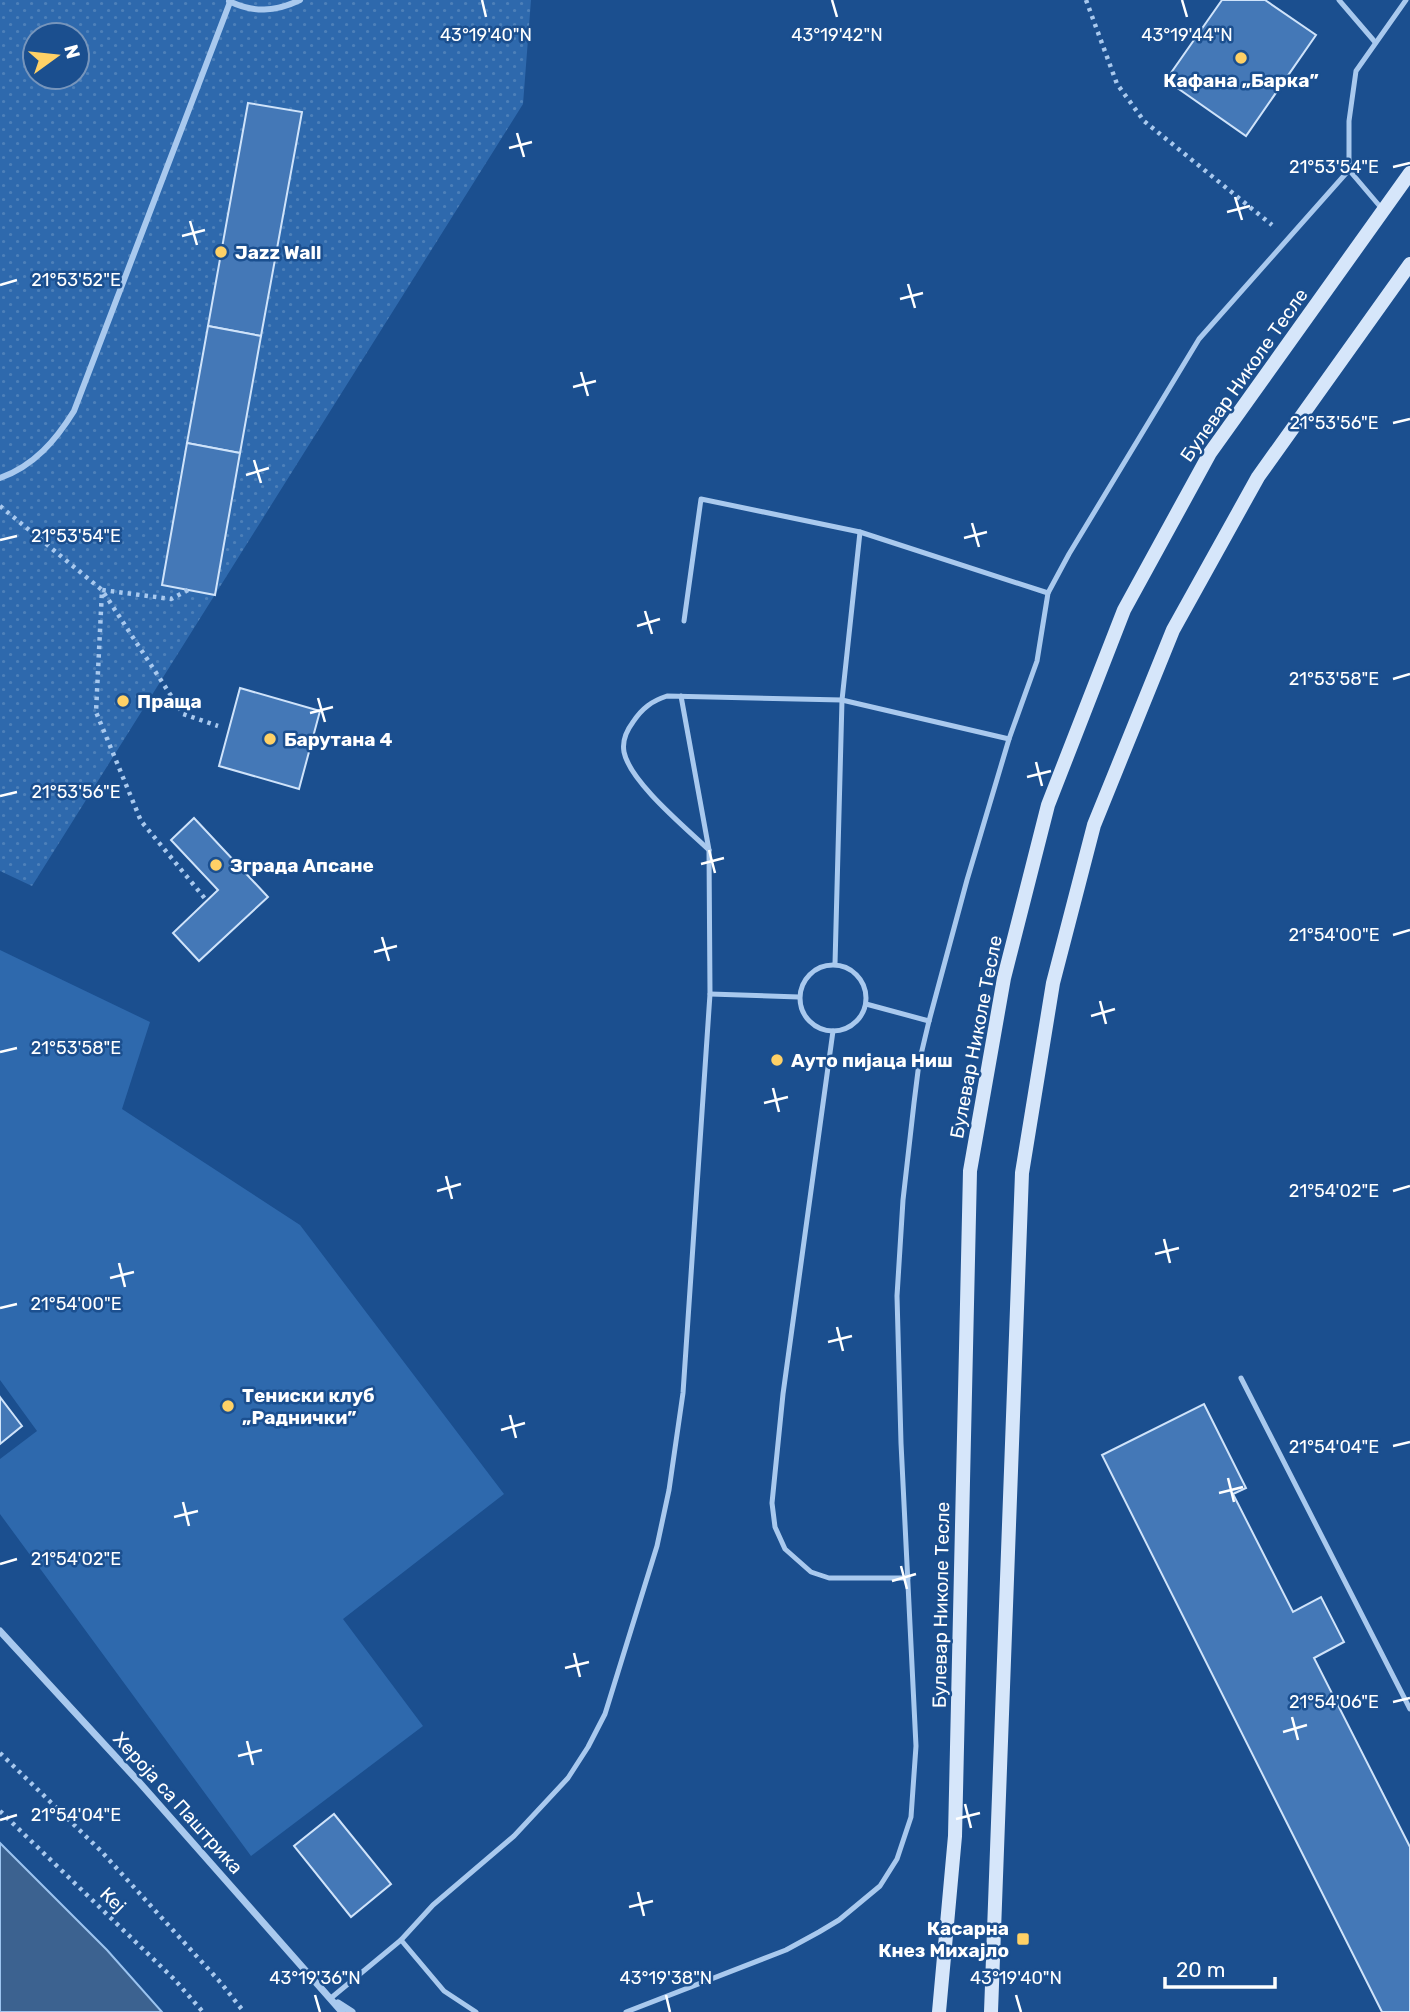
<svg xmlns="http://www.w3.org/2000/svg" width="1410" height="2012" font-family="Rubik,sans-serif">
<defs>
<pattern id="park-dots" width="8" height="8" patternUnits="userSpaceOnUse" patternTransform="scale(1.75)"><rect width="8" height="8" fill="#2e69ad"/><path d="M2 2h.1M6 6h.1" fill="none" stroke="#4d80b9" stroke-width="1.8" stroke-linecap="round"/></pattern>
</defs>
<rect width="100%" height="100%" fill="#1b4f8f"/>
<path fill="#2e69ad" d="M0,950L150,1022L122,1109L300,1225L504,1494L343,1619L423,1726L251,1856L0,1514V1459L37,1431L0,1380Z"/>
<path fill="url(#park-dots)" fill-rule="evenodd" d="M0,0H531L523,104L32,886L0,871ZM35,35H77V77H35Z"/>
<path fill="#3c6290" stroke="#9cc4f0" stroke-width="2" d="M0,1843L107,1950L162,2012H0Z"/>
<g fill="#4478b7" stroke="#cfe3fa" stroke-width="2">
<path d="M1222,0H1265L1316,35L1246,136L1166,80Z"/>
<path d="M248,103L302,112L261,336L208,326Z"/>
<path d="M208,326L261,336L240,453L187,443Z"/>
<path d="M187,443L240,453L215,595L162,585Z"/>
<path d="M240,688L320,711L299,789L219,766Z"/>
<path d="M194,818L268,897L199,961L173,933L218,890L171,840Z"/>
<path d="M0,1397L22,1426L0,1444Z"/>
<path d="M1204,1404L1246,1488L1233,1494L1293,1612L1321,1597L1344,1642L1314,1658L1410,1847V2012H1382L1102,1455Z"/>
<path d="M334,1814L391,1884L351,1917L294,1846Z"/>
</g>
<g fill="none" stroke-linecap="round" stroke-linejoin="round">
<g stroke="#a9c9ee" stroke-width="4.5" stroke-dasharray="3.5 5" stroke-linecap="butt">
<path d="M1086,0L1117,84L1144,121L1272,225"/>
<path d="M0,506L102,590L183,714L218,726"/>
<path d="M188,590L171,599L102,590L96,712L141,821L207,901"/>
<path d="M0,1753L101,1851L221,1983L244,2012"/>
<path d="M0,1811L174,1979L203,2012"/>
</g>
<g stroke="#a9c9ee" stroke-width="5">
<path d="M1339,0L1375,42"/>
<path d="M1383,210L1349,170V121L1356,71L1406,0"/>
<path d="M684,621L701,499L860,532L1048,593"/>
<path d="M709,850C686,828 630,782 624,752C622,741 627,730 633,722C642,708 652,701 667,696L842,700L1009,739"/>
<path d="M835,964L842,700L860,532"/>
<circle cx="833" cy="998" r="33"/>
<path d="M710,994L799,997"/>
<path d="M866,1004L929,1021"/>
<path d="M833,1031L783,1394L772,1503L775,1527L785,1549L811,1572L829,1578H908"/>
<path d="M1241,1378L1410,1709"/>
<path d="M401,1940L444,1991L476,2012"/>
<path d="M331,1998L401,1940L433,1905L514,1836L568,1778L588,1747L605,1714L657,1546L669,1490L683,1393L710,994L709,850L681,696"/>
<path d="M626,2012L786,1950L819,1932L839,1920L880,1886L897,1859L911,1817L916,1746L901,1443L897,1296L903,1200L914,1103L919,1063L929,1021L967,880L1009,739L1037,661L1048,593L1069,554L1199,339L1349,170"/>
</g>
<g stroke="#a9c9ee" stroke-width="6">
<path d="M229,1C253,13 275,12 300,0"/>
<path d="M0,478C34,466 56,440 74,411L230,2"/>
</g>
<g stroke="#a9c9ee" stroke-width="7">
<path d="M0,1631L139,1782L342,2012"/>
<path d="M338,2003L352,2012"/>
</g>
<g stroke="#d6e6fa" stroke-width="14">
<path d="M939,2012L955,1836L970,1171L1004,978L1048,805L1124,610L1210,453L1410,173"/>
<path d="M991,2012L1022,1173L1053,983L1094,825L1173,630L1258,477L1410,264"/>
</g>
</g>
<path fill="none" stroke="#fff" stroke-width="2.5" d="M482,0L486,17M832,0L837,17M1182,0L1187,17M517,133L524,157M509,148L532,142M1393,167L1410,163M1235,197L1242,220M1227,212L1250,206M190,221L197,245M182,236L205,230M908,284L915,308M0,285L17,280M900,299L923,293M581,372L588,396M573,387L596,381M1393,423L1410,419M254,460L261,483M246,475L269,468M972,523L979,547M964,538L987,532M0,540L17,536M645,611L652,634M637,626L660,619M1393,679L1410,674M318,698L325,722M310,713L333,707M1036,762L1042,786M1027,777L1051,771M0,796L17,792M709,850L715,873M701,864L724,858M1393,935L1410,930M382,937L389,961M374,952L397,946M1100,1001L1106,1024M1091,1016L1115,1009M0,1052L17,1048M773,1088L779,1112M764,1103L788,1097M446,1176L452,1199M437,1191L461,1184M1393,1191L1410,1186M1164,1239L1170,1263M1155,1254L1179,1248M119,1263L125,1287M110,1278L134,1272M0,1308L17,1304M837,1327L843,1351M828,1342L852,1336M510,1415L516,1438M501,1430L525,1423M1393,1446L1410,1442M1228,1478L1234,1502M1219,1493L1243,1487M183,1502L189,1526M174,1517L198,1511M0,1564L17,1559M901,1566L907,1589M892,1581L916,1574M574,1653L580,1677M565,1668L589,1662M1393,1702L1410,1698M1292,1717L1298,1740M1283,1732L1307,1725M247,1741L253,1765M238,1756L262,1750M965,1804L971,1828M956,1819L980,1813M0,1820L17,1815M638,1892L644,1916M629,1907L653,1901M315,1995L320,2012M666,1995L670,2012M1016,1995L1021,2012"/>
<g fill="#ffd166" stroke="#1b4f8f" stroke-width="2.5">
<circle cx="1241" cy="58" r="7"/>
<circle cx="221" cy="252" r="7"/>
<circle cx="123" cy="701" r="7"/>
<circle cx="270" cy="739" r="7"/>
<circle cx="216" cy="865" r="7"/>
<circle cx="777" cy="1060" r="7"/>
<circle cx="228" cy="1406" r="7"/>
<rect x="1016" y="1932" width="14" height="14" rx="3.5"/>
</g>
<g text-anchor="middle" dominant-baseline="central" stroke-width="5" stroke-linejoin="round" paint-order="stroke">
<g font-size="19" font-weight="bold" fill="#fff" stroke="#1b4f8f" text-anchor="start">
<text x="1241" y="80" text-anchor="middle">Кафана „Барка”</text>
<text x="235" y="252">Jazz Wall</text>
<text x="137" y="701">Праща</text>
<text x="284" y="739">Барутана 4</text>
<text x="230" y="865">Зграда Апсане</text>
<text x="791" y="1060">Ауто пијаца Ниш</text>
<text x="242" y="1395">Тениски клуб<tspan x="242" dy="22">„Раднички”</tspan></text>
<text x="1009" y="1928" text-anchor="end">Касарна<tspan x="1009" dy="22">Кнез Михајло</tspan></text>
</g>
<g font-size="19" fill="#fff" stroke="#1b4f8f">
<text transform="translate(1244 375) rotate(-55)">Булевар Николе Тесле</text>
<text transform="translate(976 1037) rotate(-79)">Булевар Николе Тесле</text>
<text transform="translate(941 1605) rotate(-89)">Булевар Николе Тесле</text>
<text transform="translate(178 1803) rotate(48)">Хероја са Паштрика</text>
<text transform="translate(113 1900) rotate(44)">Кеј</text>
</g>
</g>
<g font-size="18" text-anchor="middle" fill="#fff" stroke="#1b4f8f" stroke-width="5" stroke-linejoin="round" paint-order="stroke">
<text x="486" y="41">43°19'40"N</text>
<text x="837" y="41">43°19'42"N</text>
<text x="1187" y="41">43°19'44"N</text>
<text x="1334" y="173">21°53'54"E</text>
<text x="76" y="286">21°53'52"E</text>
<text x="1334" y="429">21°53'56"E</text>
<text x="76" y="542">21°53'54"E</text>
<text x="1334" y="685">21°53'58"E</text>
<text x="76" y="798">21°53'56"E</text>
<text x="1334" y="941">21°54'00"E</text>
<text x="76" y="1054">21°53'58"E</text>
<text x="1334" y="1197">21°54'02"E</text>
<text x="76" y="1310">21°54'00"E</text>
<text x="1334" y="1453">21°54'04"E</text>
<text x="76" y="1565">21°54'02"E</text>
<text x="1334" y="1708">21°54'06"E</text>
<text x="76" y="1821">21°54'04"E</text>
<text x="315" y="1984">43°19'36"N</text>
<text x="666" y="1984">43°19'38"N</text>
<text x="1016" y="1984">43°19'40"N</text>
</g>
<g transform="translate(56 56) rotate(75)"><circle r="33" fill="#1b4f8f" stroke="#7695bc" stroke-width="2"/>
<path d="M0-5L12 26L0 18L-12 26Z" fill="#ffd166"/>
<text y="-10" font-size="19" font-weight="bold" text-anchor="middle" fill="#ffffff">N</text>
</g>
<path d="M1165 1977v10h110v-10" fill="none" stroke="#ffffff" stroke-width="3.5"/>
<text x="1176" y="1977" font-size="21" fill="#ffffff" stroke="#1b4f8f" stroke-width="5" paint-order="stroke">20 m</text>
</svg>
